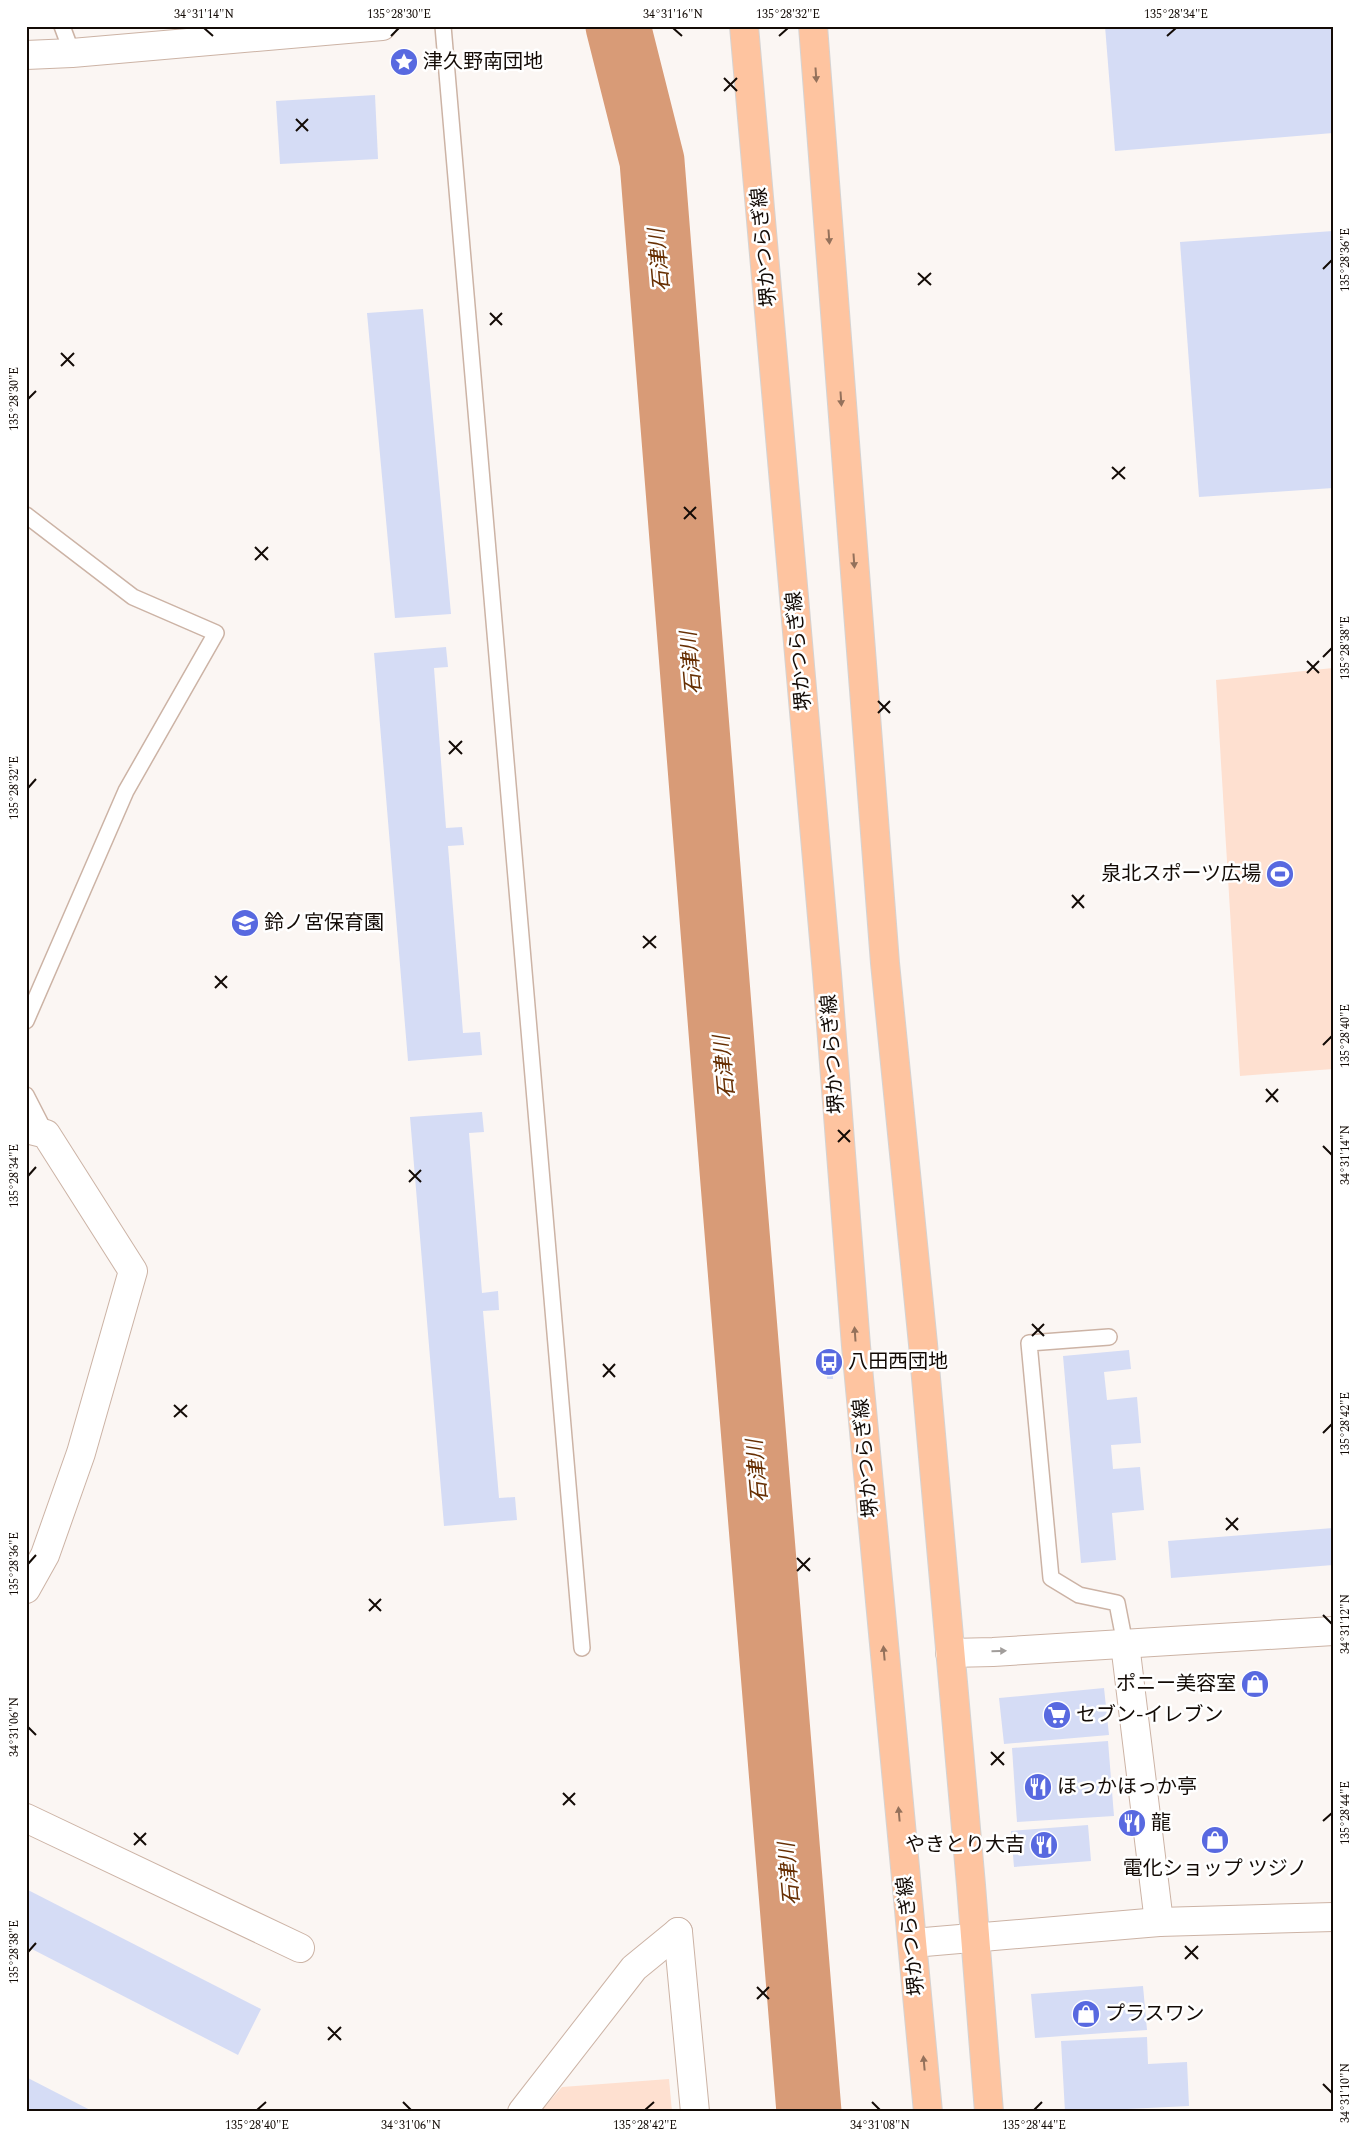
<svg xmlns="http://www.w3.org/2000/svg" width="1359" height="2138" font-family="Spectral,'Noto Sans JP',serif">
<rect width="100%" height="100%" fill="#fbf6f3"/>
<g fill="#fee0d0">
<path d="M1333,668V1069L1240,1076L1216,680Z"/>
<path d="M669,2079L672,2112H540L562,2087Z"/>
</g>
<g fill="none" stroke-linecap="round" stroke-linejoin="round">
<path stroke="#d89b77" stroke-width="65" d="M618,26L652,161L733,1183L809,2112"/>
</g>
<g fill="#d5dcf5">
<path d="M1105,26H1333V133L1115,151Z"/>
<path d="M375,95L378,159L280,164L276,101Z"/>
<path d="M1333,231V488L1199,497L1180,242Z"/>
<path d="M423,309L451,614L395,618L367,313Z"/>
<path d="M446,647L448,667L434,668L446,828L462,827L464,845L448,846L463,1033L480,1032L482,1055L408,1061L374,653Z"/>
<path d="M482,1112L484,1132L469,1133L482,1293L498,1291L499,1310L483,1311L499,1498L515,1497L517,1520L444,1526L410,1117Z"/>
<path d="M825,1349H832L833,1379H827Z"/>
<path d="M1129,1350L1131,1369L1104,1372L1107,1400L1137,1397L1141,1443L1111,1445L1113,1469L1140,1467L1144,1510L1112,1513L1116,1560L1081,1563L1063,1356Z"/>
<path d="M1333,1528V1565L1171,1578L1168,1541Z"/>
<path d="M1104,1688L1109,1735L1004,1744L999,1698Z"/>
<path d="M1108,1741L1114,1816L1017,1822L1012,1748Z"/>
<path d="M1088,1825L1091,1861L1014,1867L1011,1831Z"/>
<path d="M26,1889L261,2009L238,2055L26,1946Z"/>
<path d="M1143,1986L1147,2030L1035,2038L1031,1994Z"/>
<path d="M1147,2037L1148,2064L1187,2062L1189,2106L1065,2112L1061,2041Z"/>
<path d="M26,2077L94,2112H26Z"/>
</g>
<g fill="none" stroke-linecap="round" stroke-linejoin="round">
<defs>
<g id="service">
<path d="M62,26L72,53"/>
<path d="M443,26L582,1648"/>
<path d="M26,515L133,597L216,633L126,791L26,1021"/>
<path d="M26,1095L46,1134"/>
<path d="M1109,1337L1029,1343L1051,1578L1079,1595L1117,1603L1125,1644"/>
</g>
<g id="minor">
<path d="M26,55L72,53L382,26"/>
<path d="M26,1129L46,1134L133,1271L81,1453L45,1555L26,1589"/>
<path d="M1125,1644L1159,1922"/>
<path d="M950,1653L993,1652L1333,1631"/>
<path d="M26,1818L300,1948"/>
<path d="M678,1932L695,2112"/>
<path d="M522,2112L634,1968L678,1932"/>
</g>
<path id="tertiary" d="M913,1943L1159,1922L1333,1917"/>
<g id="primary">
<path d="M744,26L827,974L856,1346L928,2112"/>
<path d="M813,26L885,963L923,1344L971,1885L989,2112"/>
</g>
</defs>
<use href="#service" stroke="#ccb3a5" stroke-width="18"/>
<use href="#minor" stroke="#ccb3a5" stroke-width="30"/>
<use href="#tertiary" stroke="#ccb3a5" stroke-width="30"/>
<use href="#primary" stroke="#d5d3d2" stroke-width="30"/>
<use href="#service" stroke="#fff" stroke-width="15"/>
<use href="#minor" stroke="#fff" stroke-width="28"/>
<use href="#tertiary" stroke="#fff" stroke-width="28"/>
<use href="#primary" stroke="#fec4a0" stroke-width="28"/>
</g>
<defs><path id="oneway-solid" d="M-6-.8H1V-3.2L6.5 0L1 3.2V.8H-6Z" transform="scale(1.25)"/></defs>
<g fill="#94715b">
<use href="#oneway-solid" transform="translate(816 75) rotate(86)"/>
<use href="#oneway-solid" transform="translate(829 237) rotate(86)"/>
<use href="#oneway-solid" transform="translate(841 399) rotate(86)"/>
<use href="#oneway-solid" transform="translate(854 561) rotate(86)"/>
<use href="#oneway-solid" transform="translate(855 1334) rotate(-94)"/>
<use href="#oneway-solid" transform="translate(884 1653) rotate(-95)"/>
<use href="#oneway-solid" transform="translate(899 1814) rotate(-95)"/>
<use href="#oneway-solid" transform="translate(924 2063) rotate(-95)"/>
</g>
<use fill="#a19d9b" href="#oneway-solid" transform="translate(999 1651) rotate(-1)"/>
<path fill="none" stroke="#130b06" stroke-width="2" d="M204,28L213,36M673,28L682,36M391,36L399,28M779,36L788,28M1167,36L1176,28M724,78L737,91M724,91L737,78M296,119L308,131M296,131L308,119M1323,269L1332,260M918,273L931,285M918,285L931,273M490,313L502,325M490,325L502,313M61,353L74,366M61,366L74,353M28,399L36,391M1112,467L1125,479M1112,479L1125,467M684,507L696,519M684,519L696,507M255,547L268,560M255,560L268,547M1323,657L1332,648M1307,661L1319,673M1307,673L1319,661M878,701L890,713M878,713L890,701M449,741L462,754M449,754L462,741M28,788L36,779M1072,895L1084,908M1072,908L1084,895M643,936L656,948M643,948L656,936M215,976L227,988M215,988L227,976M1323,1045L1332,1036M1266,1089L1278,1102M1266,1102L1278,1089M838,1130L850,1142M838,1142L850,1130M1323,1146L1332,1155M409,1170L421,1182M28,1176L36,1167M409,1182L421,1170M1032,1324L1044,1336M1032,1336L1044,1324M603,1364L615,1377M603,1377L615,1364M174,1405L187,1417M174,1417L187,1405M1323,1433L1332,1424M1226,1518L1238,1530M1226,1530L1238,1518M797,1558L810,1571M28,1564L36,1555M797,1571L810,1558M369,1599L381,1611M369,1611L381,1599M1323,1615L1332,1624M28,1727L36,1735M991,1752L1004,1765M991,1765L1004,1752M563,1793L575,1805M563,1805L575,1793M1323,1821L1332,1813M134,1833L146,1845M134,1845L146,1833M1185,1946L1198,1959M28,1952L36,1943M1185,1959L1198,1946M757,1987L769,1999M757,1999L769,1987M328,2027L341,2040M328,2040L341,2027M1323,2084L1332,2093M403,2102L411,2110M872,2102L880,2110M257,2110L266,2102M645,2110L654,2102M1034,2110L1042,2102"/>
<defs>
<symbol id="sight-disc" viewBox="-11 -11 22 22"><circle r="9.5" fill="#5869e0" stroke="#fff"/><path d="M0-6L1.8-2.2L6-1.7L2.9 1.2L3.7 5.4L0 3.3L-3.7 5.4L-2.9 1.2L-6-1.7L-1.8-2.2Z" fill="#fff"/></symbol>
<symbol id="stadium-disc" viewBox="-11 -11 22 22"><circle r="9.5" fill="#5869e0" stroke="#fff"/><path d="M0-5a6.5 5 0 1 0 0 10a6.5 5 0 1 0 0-10ZM-3.5-1.8h7v3.6h-7Z" fill="#fff"/></symbol>
<symbol id="school-disc" viewBox="-11 -11 22 22"><circle r="9.5" fill="#5869e0" stroke="#fff"/><path d="M0-5L7-2L0 1L-7-2ZM-4 1L0 2.5L4 1V4Q0 6-4 4Z" fill="#fff"/></symbol>
<symbol id="bus-disc" viewBox="-11 -11 22 22"><circle r="9.5" fill="#5869e0" stroke="#fff"/><path d="M-5-6H5V4H4V6H2V4H-2V6H-4V4H-5ZM-3.5-4V0h7V-4ZM-3.5 1.2v1.5H-2V1.2ZM2 1.2v1.5H3.5V1.2Z" fill="#fff"/></symbol>
<symbol id="shop-disc" viewBox="-11 -11 22 22"><circle r="9.5" fill="#5869e0" stroke="#fff"/><path d="M-5-2.5h2.3a2.7 3.5 0 0 1 5.4 0H5L5.5 6h-11ZM-1.5-2.5h3a1.5 2.3 0 0 0-3 0Z" fill="#fff"/></symbol>
<symbol id="supermarket-disc" viewBox="-11 -11 22 22"><circle r="9.5" fill="#5869e0" stroke="#fff"/><path d="M-6-5.5h2.5l.6 2H6L4.5 2H-2.5L-4.4-4H-6ZM-1.5 3.2a1.3 1.3 0 1 0 .1 0ZM3 3.2a1.3 1.3 0 1 0 .1 0Z" fill="#fff"/></symbol>
<symbol id="restaurant-disc" viewBox="-11 -11 22 22"><circle r="9.5" fill="#5869e0" stroke="#fff"/><path d="M-5-6h1v4h1v-4h1v4h1v-4h1v5L-1.5 .5V6h-2V.5L-5-1ZM5-6V6H3V1.5H1.5Q1.5-4 5-6Z" fill="#fff"/></symbol>
</defs>
<g fill-rule="evenodd">
<use href="#sight-disc" x="388" y="46" width="32" height="32"/>
<use href="#stadium-disc" x="1264" y="858" width="32" height="32"/>
<use href="#school-disc" x="229" y="907" width="32" height="32"/>
<use href="#bus-disc" x="813" y="1346" width="32" height="32"/>
<use href="#shop-disc" x="1239" y="1668" width="32" height="32"/>
<use href="#supermarket-disc" x="1041" y="1699" width="32" height="32"/>
<use href="#restaurant-disc" x="1022" y="1771" width="32" height="32"/>
<use href="#restaurant-disc" x="1116" y="1807" width="32" height="32"/>
<use href="#shop-disc" x="1199" y="1824" width="32" height="32"/>
<use href="#restaurant-disc" x="1028" y="1829" width="32" height="32"/>
<use href="#shop-disc" x="1070" y="1998" width="32" height="32"/>
</g>
<g text-anchor="middle" dominant-baseline="central" stroke-width="5" stroke-linejoin="round" paint-order="stroke">
<g font-size="20" fill="#130b06" stroke="#fff" text-anchor="start">
<text x="423" y="62">津久野南団地</text>
<text x="1261" y="874" text-anchor="end">泉北スポーツ広場</text>
<text x="264" y="923">鈴ノ宮保育園</text>
<text x="848" y="1362">八田西団地</text>
<text x="1236" y="1684" text-anchor="end">ポニー美容室</text>
<text x="1076" y="1715">セブン-イレブン</text>
<text x="1057" y="1787">ほっかほっか亭</text>
<text x="1151" y="1823">龍</text>
<text x="1025" y="1845" text-anchor="end">やきとり大吉</text>
<text x="1215" y="1869" text-anchor="middle">電化ショップ ツジノ</text>
<text x="1105" y="2014">プラスワン</text>
</g>
<g font-size="20" fill="#130b06" stroke="#fff">
<text transform="translate(764 247) rotate(-95)">堺かつらぎ線</text>
<text transform="translate(799 651) rotate(-95)">堺かつらぎ線</text>
<text transform="translate(833 1054) rotate(-94)">堺かつらぎ線</text>
<text transform="translate(866 1458) rotate(-95)">堺かつらぎ線</text>
<text transform="translate(911 1936) rotate(-96)">堺かつらぎ線</text>
</g>
<g font-size="21" font-style="italic" fill="#672f03" stroke="#fff">
<text transform="translate(660 260) rotate(-95)">石津川</text>
<text transform="translate(692 663) rotate(-95)">石津川</text>
<text transform="translate(725 1067) rotate(-95)">石津川</text>
<text transform="translate(758 1471) rotate(-95)">石津川</text>
<text transform="translate(790 1874) rotate(-95)">石津川</text>
</g>
</g>
<rect width="1359" height="2138" fill="none" stroke="#ffffff" stroke-width="55"/>
<rect x="28" y="28" width="1304" height="2082" fill="none" stroke="#130b06" stroke-width="2"/>
<g font-size="12" text-anchor="middle" fill="#130b06">
<text x="204" y="18">34°31'14"N</text>
<text x="399" y="18">135°28'30"E</text>
<text x="673" y="18">34°31'16"N</text>
<text x="788" y="18">135°28'32"E</text>
<text x="1176" y="18">135°28'34"E</text>
<text transform="translate(1345 260) rotate(-90)" y="4">135°28'36"E</text>
<text transform="translate(14 399) rotate(-90)" y="4">135°28'30"E</text>
<text transform="translate(1345 648) rotate(-90)" y="4">135°28'38"E</text>
<text transform="translate(14 788) rotate(-90)" y="4">135°28'32"E</text>
<text transform="translate(1345 1036) rotate(-90)" y="4">135°28'40"E</text>
<text transform="translate(1345 1155) rotate(-90)" y="4">34°31'14"N</text>
<text transform="translate(14 1176) rotate(-90)" y="4">135°28'34"E</text>
<text transform="translate(1345 1424) rotate(-90)" y="4">135°28'42"E</text>
<text transform="translate(14 1564) rotate(-90)" y="4">135°28'36"E</text>
<text transform="translate(1345 1624) rotate(-90)" y="4">34°31'12"N</text>
<text transform="translate(14 1727) rotate(-90)" y="4">34°31'06"N</text>
<text transform="translate(1345 1813) rotate(-90)" y="4">135°28'44"E</text>
<text transform="translate(14 1952) rotate(-90)" y="4">135°28'38"E</text>
<text transform="translate(1345 2093) rotate(-90)" y="4">34°31'10"N</text>
<text x="257" y="2129">135°28'40"E</text>
<text x="411" y="2129">34°31'06"N</text>
<text x="645" y="2129">135°28'42"E</text>
<text x="880" y="2129">34°31'08"N</text>
<text x="1034" y="2129">135°28'44"E</text>
</g>
</svg>
